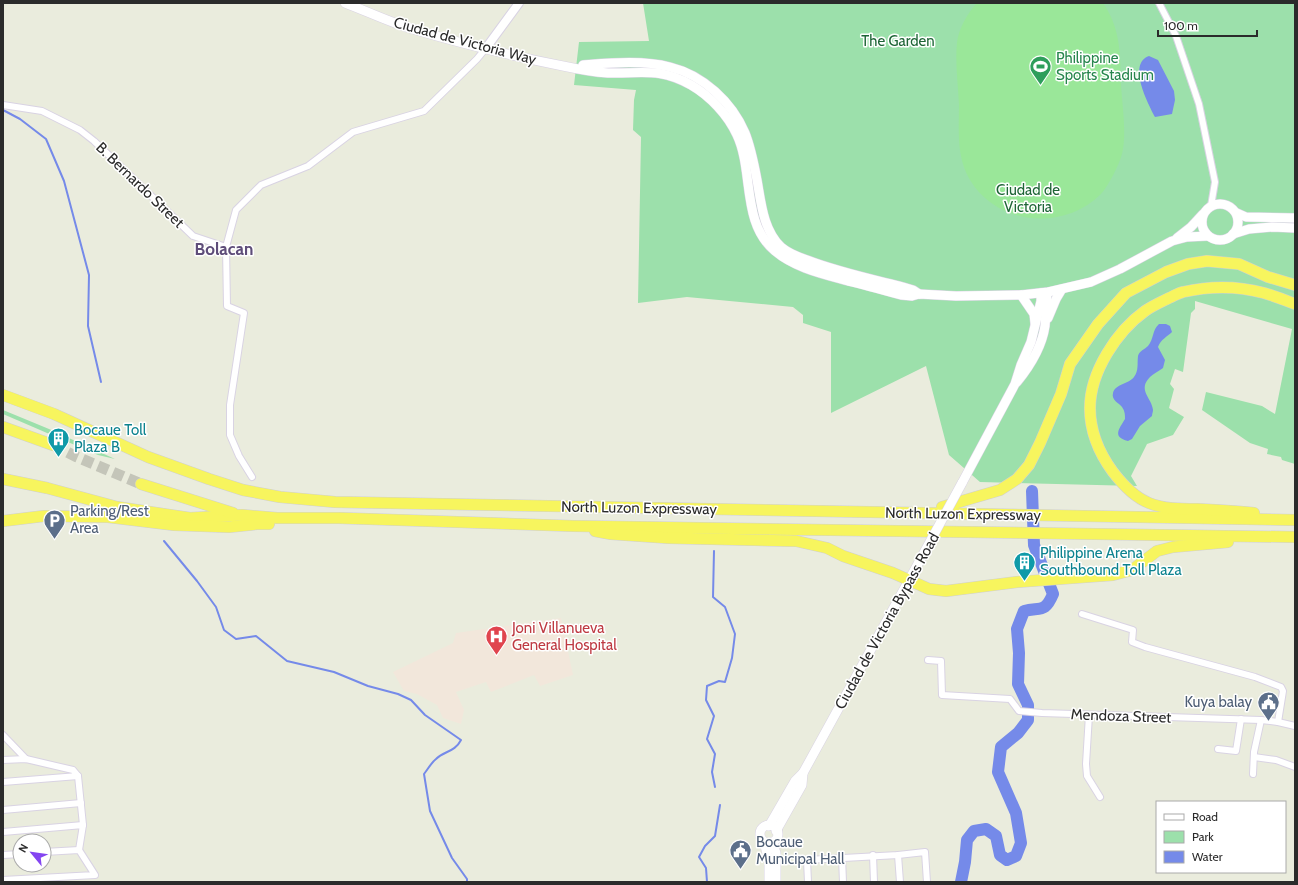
<svg xmlns="http://www.w3.org/2000/svg" width="1298" height="885" font-family="Cabin,sans-serif">
<rect width="100%" height="100%" fill="#eaecdd"/>
<path fill="#f2e7db" d="M561,618L573,675L540,686L534,675L491,692L486,682L456,692L464,710L461,724L443,718L437,705L417,694L404,691L393,672L453,643L456,633Z"/>
<g fill="#9ce0ab">
<path d="M643,3H1295V464L1282,460L1281,457L1267,454L1268,449L1250,443L1202,410L1206,392L1262,406L1275,414L1292,329L1195,301V309L1191,313L1183,372L1175,369L1170,384L1174,389L1169,408L1184,417L1173,435L1147,444L1131,476L1137,486L980,482L949,455L926,366L831,413V332L803,323V315L793,307L687,297L638,303L641,137L633,130L634,100L636,90L574,85L579,42L649,41Z"/>
<path d="M3,410L49,429L115,459L98,455L3,414Z"/>
</g>
<path fill="#9ae799" d="M977,3H1103C1121,29 1120,54 1121,84C1122,105 1127,133 1122,154C1119,165 1109,185 1101,194C1064,231 998,226 970,180C956,157 959,130 959,104C958,85 955,62 957,43C958,30 968,12 977,3Z"/>
<g fill="#758ae9">
<path d="M1149,56L1158,60L1174,91L1175,100L1172,114L1155,117C1148,103 1127,64 1149,56Z"/>
<path d="M1159,324H1166L1170,326L1172,332C1167,337 1161,339 1158,347L1165,360L1163,368C1159,371 1153,374 1150,377C1137,390 1152,398 1153,410C1153,412 1152,414 1152,416L1140,426L1132,439L1128,441C1112,437 1119,429 1125,419C1125,415 1125,411 1122,407C1119,403 1111,400 1113,393C1115,384 1129,384 1134,377C1139,370 1137,364 1138,356C1139,351 1145,349 1148,346C1154,339 1152,330 1159,324Z"/>
</g>
<g fill="none" stroke-linecap="round" stroke-linejoin="round">
<g stroke="#758ae9" stroke-width="2">
<path d="M3,110L20,119L46,139L64,181L89,275L88,326L101,382"/>
<path d="M164,541L197,581L216,607L224,630L236,639L256,636L287,661L334,672L368,686L398,694L411,700L425,715L461,740C455,752 444,751 436,759C431,763 428,769 424,774L430,811L452,858L467,879V882"/>
<path d="M714,551L713,597L725,607L735,634L732,658L725,682L719,681L707,686L706,700L714,716L707,739L715,754L712,772L715,787"/>
<path d="M707,882L706,868L699,857L705,846L715,836L720,805"/>
</g>
<path stroke="#758ae9" stroke-width="12" d="M961,882L965,862L967,840L974,831L986,829L996,836L1000,855L1007,860L1016,856L1021,843L1016,813L998,772L1001,747L1018,733L1028,720V705L1018,684L1019,653L1017,629L1024,611C1041,607 1045,613 1053,594L1034,545L1032,491"/>
<path stroke="#c4c5b9" stroke-width="11" stroke-dasharray="11 5.5" stroke-linecap="butt" d="M53,445L77,457L141,484"/>
<defs>
<g id="minor">
<path d="M1159,3L1176,36L1199,104L1215,182L1211,206"/>
<path d="M3,105L42,111L80,130L94,141L193,236L226,247"/>
<path d="M252,477L239,456L230,435V405L244,313L227,306L226,247L236,210L261,185L308,166L353,132L424,111L477,59L486,48"/>
<path d="M1082,614L1133,630L1132,642L1145,647L1255,677L1281,687L1283,691L1278,722"/>
<path d="M928,660L941,661L942,695L1010,699L1019,711L1042,713L1261,720L1278,722L1295,726"/>
<path d="M1089,715L1086,764L1087,776L1100,797"/>
<path d="M3,735L26,759"/>
<path d="M1218,749L1236,751L1241,719"/>
<path d="M1254,757L1276,760L1295,767"/>
<path d="M3,760L26,759L73,770L78,776L83,825"/>
<path d="M1253,774L1254,752L1261,720"/>
<path d="M3,782L78,776"/>
<path d="M3,810L81,803"/>
<path d="M3,832L83,825L79,850"/>
<path d="M3,855L20,854"/>
<path d="M873,855L874,882"/>
<path d="M898,855L900,882"/>
<path d="M842,857L843,882"/>
<path d="M3,880L95,875L79,850L44,852"/>
<path d="M808,882L807,860L898,855L925,852L927,882"/>
</g>
<path id="tertiary" d="M486,48L519,3"/>
<g id="secondary">
<path d="M345,3C366,11 387,21 409,28C459,43 512,56 563,66C577,69 593,72 608,73C641,74 659,67 691,85C710,96 728,115 737,135C754,171 741,223 775,251C795,268 823,274 848,281C865,285 883,290 901,295L912,296L919,294L956,296L1021,295L1048,292L1091,282L1120,269L1172,241L1187,237L1208,236"/>
<path d="M583,65C611,63 642,60 670,67C703,75 732,102 745,133C751,148 754,164 757,180C761,202 763,230 781,247C788,253 798,257 807,260C838,272 871,279 903,287L913,290L919,294"/>
<circle cx="1220" cy="222" r="18"/>
<path d="M1237,213L1246,217L1295,218"/>
<path d="M1233,234L1249,229L1272,227L1295,228"/>
<path d="M1177,238L1191,227L1203,214"/>
<path d="M1021,295L1034,314L1035,323"/>
<path d="M1048,318L1056,299L1062,289"/>
<path d="M1017,382C1030,366 1042,346 1045,326C1046,315 1046,304 1047,294"/>
<path d="M962,483L1015,384L1021,365L1031,342L1041,301V293"/>
<circle cx="769" cy="834" r="9"/>
<path d="M769,826L795,781L803,773L919,562"/>
<path d="M776,831L802,785L803,773"/>
<path d="M764,842L769,861V882"/>
<path d="M772,842L776,853V882"/>
</g>
<g id="motorway">
<path d="M3,395L54,414L148,457L209,479L243,490L280,497L335,502L1295,520"/>
<path d="M3,427L53,445"/>
<path d="M3,479L47,488L117,507L190,518L242,515L277,518H339L573,526L1295,537"/>
<path d="M141,484L233,513"/>
<path d="M942,507L1000,490L1017,479L1029,465L1040,443L1061,394L1070,364L1098,324L1126,293L1166,272L1188,264L1207,261L1239,264L1268,277L1295,285"/>
<path d="M1254,513C1235,511 1216,510 1197,509C1180,509 1164,509 1149,503C1134,497 1123,485 1113,472C1099,453 1090,431 1090,408C1090,372 1117,331 1145,311C1152,306 1161,302 1169,298C1174,296 1178,293 1183,292C1209,286 1238,286 1264,293C1274,296 1285,300 1295,304"/>
<path d="M3,521L44,516L108,517L174,525L229,527L257,524H269"/>
<path d="M595,531L611,534L669,538L796,541L827,548L843,556L893,573L929,589L946,591L1017,582L1113,575L1132,570L1157,551L1173,547L1228,542"/>
</g>
</defs>
<use href="#minor" stroke="#d9d3e3" stroke-width="8"/>
<use href="#tertiary" stroke="#d9d3e3" stroke-width="10"/>
<use href="#secondary" stroke="#d9d3e3" stroke-width="10"/>
<use href="#motorway" stroke="#d0d0d0" stroke-width="12"/>
<use href="#minor" stroke="#fff" stroke-width="6"/>
<use href="#tertiary" stroke="#fff" stroke-width="8"/>
<use href="#secondary" stroke="#fff" stroke-width="9"/>
<use href="#motorway" stroke="#f7f55e" stroke-width="11"/>
<defs>
<path id="secondary-bridge" d="M919,562L962,483"/>
</defs>
<use href="#secondary-bridge" stroke="#d9d3e3" stroke-width="10" stroke-linecap="butt"/>
<use href="#secondary-bridge" stroke="#fff" stroke-width="9"/>
</g>
<defs>
<symbol id="stadium-pin" viewBox="-11 -11 22 30"><path d="M0 17L-7.5 6A9.5 9.5 0 1 1 7.5 6Z" fill="#2e9e5b" stroke="#fff"/><path d="M0-5a6.5 5 0 1 0 0 10a6.5 5 0 1 0 0-10ZM-3.5-1.8h7v3.6h-7Z" fill="#fff"/></symbol>
<symbol id="building-pin" viewBox="-11 -11 22 30"><path d="M0 17L-7.5 6A9.5 9.5 0 1 1 7.5 6Z" fill="#0f9aa8" stroke="#fff"/><path d="M-4-6H4V6H1V3H-1V6H-4ZM-2.5-4.3h1.7v1.8h-1.7ZM.8-4.3h1.7v1.8H.8ZM-2.5-1h1.7V.8h-1.7ZM.8-1h1.7V.8H.8Z" fill="#fff"/></symbol>
<symbol id="parking-pin" viewBox="-11 -11 22 30"><path d="M0 17L-7.5 6A9.5 9.5 0 1 1 7.5 6Z" fill="#5c6f8a" stroke="#fff"/><path d="M-3.5-5.5H1a3.5 3.5 0 0 1 0 7H-1V5.5H-3.5ZM-1-3.4V-.6H.8a1.4 1.4 0 0 0 0-2.8Z" fill="#fff"/></symbol>
<symbol id="hospital-pin" viewBox="-11 -11 22 30"><path d="M0 17L-7.5 6A9.5 9.5 0 1 1 7.5 6Z" fill="#e0444e" stroke="#fff"/><path d="M-5-5h3v3.5h4V-5h3V5h-3V1.5h-4V5h-3Z" fill="#fff"/></symbol>
<symbol id="civic-pin" viewBox="-11 -11 22 30"><path d="M0 17L-7.5 6A9.5 9.5 0 1 1 7.5 6Z" fill="#5c6f8a" stroke="#fff"/><path d="M-.6-6.5H3V-4.5H.6V-3L4-1V1h2V6H-6V1h2V-1L-.6-3ZM-1.2 2.5V6h2.4V2.5Z" fill="#fff"/></symbol>
</defs>
<g fill-rule="evenodd">
<use href="#stadium-pin" x="1028" y="54" width="25" height="34"/>
<use href="#building-pin" x="46" y="426" width="25" height="34"/>
<use href="#parking-pin" x="42" y="508" width="25" height="34"/>
<use href="#building-pin" x="1012" y="550" width="25" height="34"/>
<use href="#hospital-pin" x="484" y="624" width="25" height="34"/>
<use href="#civic-pin" x="1256" y="690" width="25" height="34"/>
<use href="#civic-pin" x="728" y="838" width="25" height="34"/>
</g>
<g text-anchor="middle" dominant-baseline="central" stroke-width="3" stroke-linejoin="round" paint-order="stroke">
<g font-size="15" fill="#2b2b2b" stroke="#fff">
<text transform="translate(465 41) rotate(15)">Ciudad de Victoria Way</text>
<text transform="translate(140 185) rotate(44)">B. Bernardo Street</text>
<text transform="translate(639 508) rotate(1)">North Luzon Expressway</text>
<text transform="translate(963 514) rotate(1)">North Luzon Expressway</text>
<text transform="translate(887 621) rotate(-61)">Ciudad de Victoria Bypass Road</text>
<text transform="translate(1121 716) rotate(2)">Mendoza Street</text>
</g>
<g font-size="15" fill="#1e6536" stroke="#fff">
<text x="898" y="41">The Garden</text>
<text x="1028" y="190">Ciudad de<tspan x="1028" dy="17">Victoria</tspan></text>
</g>
<g font-size="15" fill="#27864d" stroke="#fff" text-anchor="start">
<text x="1056" y="58">Philippine<tspan x="1056" dy="17">Sports Stadium</tspan></text>
</g>
<g font-size="15" fill="#0d838f" stroke="#fff" text-anchor="start">
<text x="74" y="430">Bocaue Toll<tspan x="74" dy="17">Plaza B</tspan></text>
<text x="1040" y="553">Philippine Arena<tspan x="1040" dy="17">Southbound Toll Plaza</tspan></text>
</g>
<g font-size="15" fill="#4e5e75" stroke="#fff" text-anchor="start">
<text x="70" y="511">Parking/Rest<tspan x="70" dy="17">Area</tspan></text>
<text x="1252" y="702" text-anchor="end">Kuya balay</text>
<text x="756" y="842">Bocaue<tspan x="756" dy="17">Municipal Hall</tspan></text>
</g>
<g font-size="15" fill="#be3a42" stroke="#fff" text-anchor="start">
<text x="512" y="628">Joni Villanueva<tspan x="512" dy="17">General Hospital</tspan></text>
</g>
<g font-size="17" font-weight="bold" fill="#5e4d79" stroke="#fff">
<text x="224" y="249">Bolacan</text>
</g>
</g>
<rect width="1298" height="885" fill="none" stroke="#2b2b2b" stroke-width="8"/>
<rect x="1156" y="801" width="130" height="72" fill="#ffffff" stroke="#aaaaaa"/>
<rect x="1164" y="814" width="20" height="6" fill="#ffffff" stroke="#aaaaaa"/>
<text x="1192" y="821" font-size="12" fill="#2b2b2b">Road</text>
<rect x="1164" y="831" width="20" height="12" fill="#9ce0ab" stroke="#aaaaaa"/>
<text x="1192" y="841" font-size="12" fill="#2b2b2b">Park</text>
<rect x="1164" y="851" width="20" height="12" fill="#758ae9" stroke="#aaaaaa"/>
<text x="1192" y="861" font-size="12" fill="#2b2b2b">Water</text>
<g transform="translate(32 853) rotate(299)"><circle r="19" fill="#ffffff" stroke="#aaaaaa"/>
<path d="M0-3L7 15L0 10L-7 15Z" fill="#8445f1"/>
<text y="-6" font-size="11" font-weight="bold" text-anchor="middle" fill="#2b2b2b">N</text>
</g>
<path d="M1158 30v6h99v-6" fill="none" stroke="#2b2b2b" stroke-width="2"/>
<text x="1164" y="30" font-size="12" fill="#2b2b2b" stroke="#ffffff" stroke-width="3" paint-order="stroke">100 m</text>
</svg>
